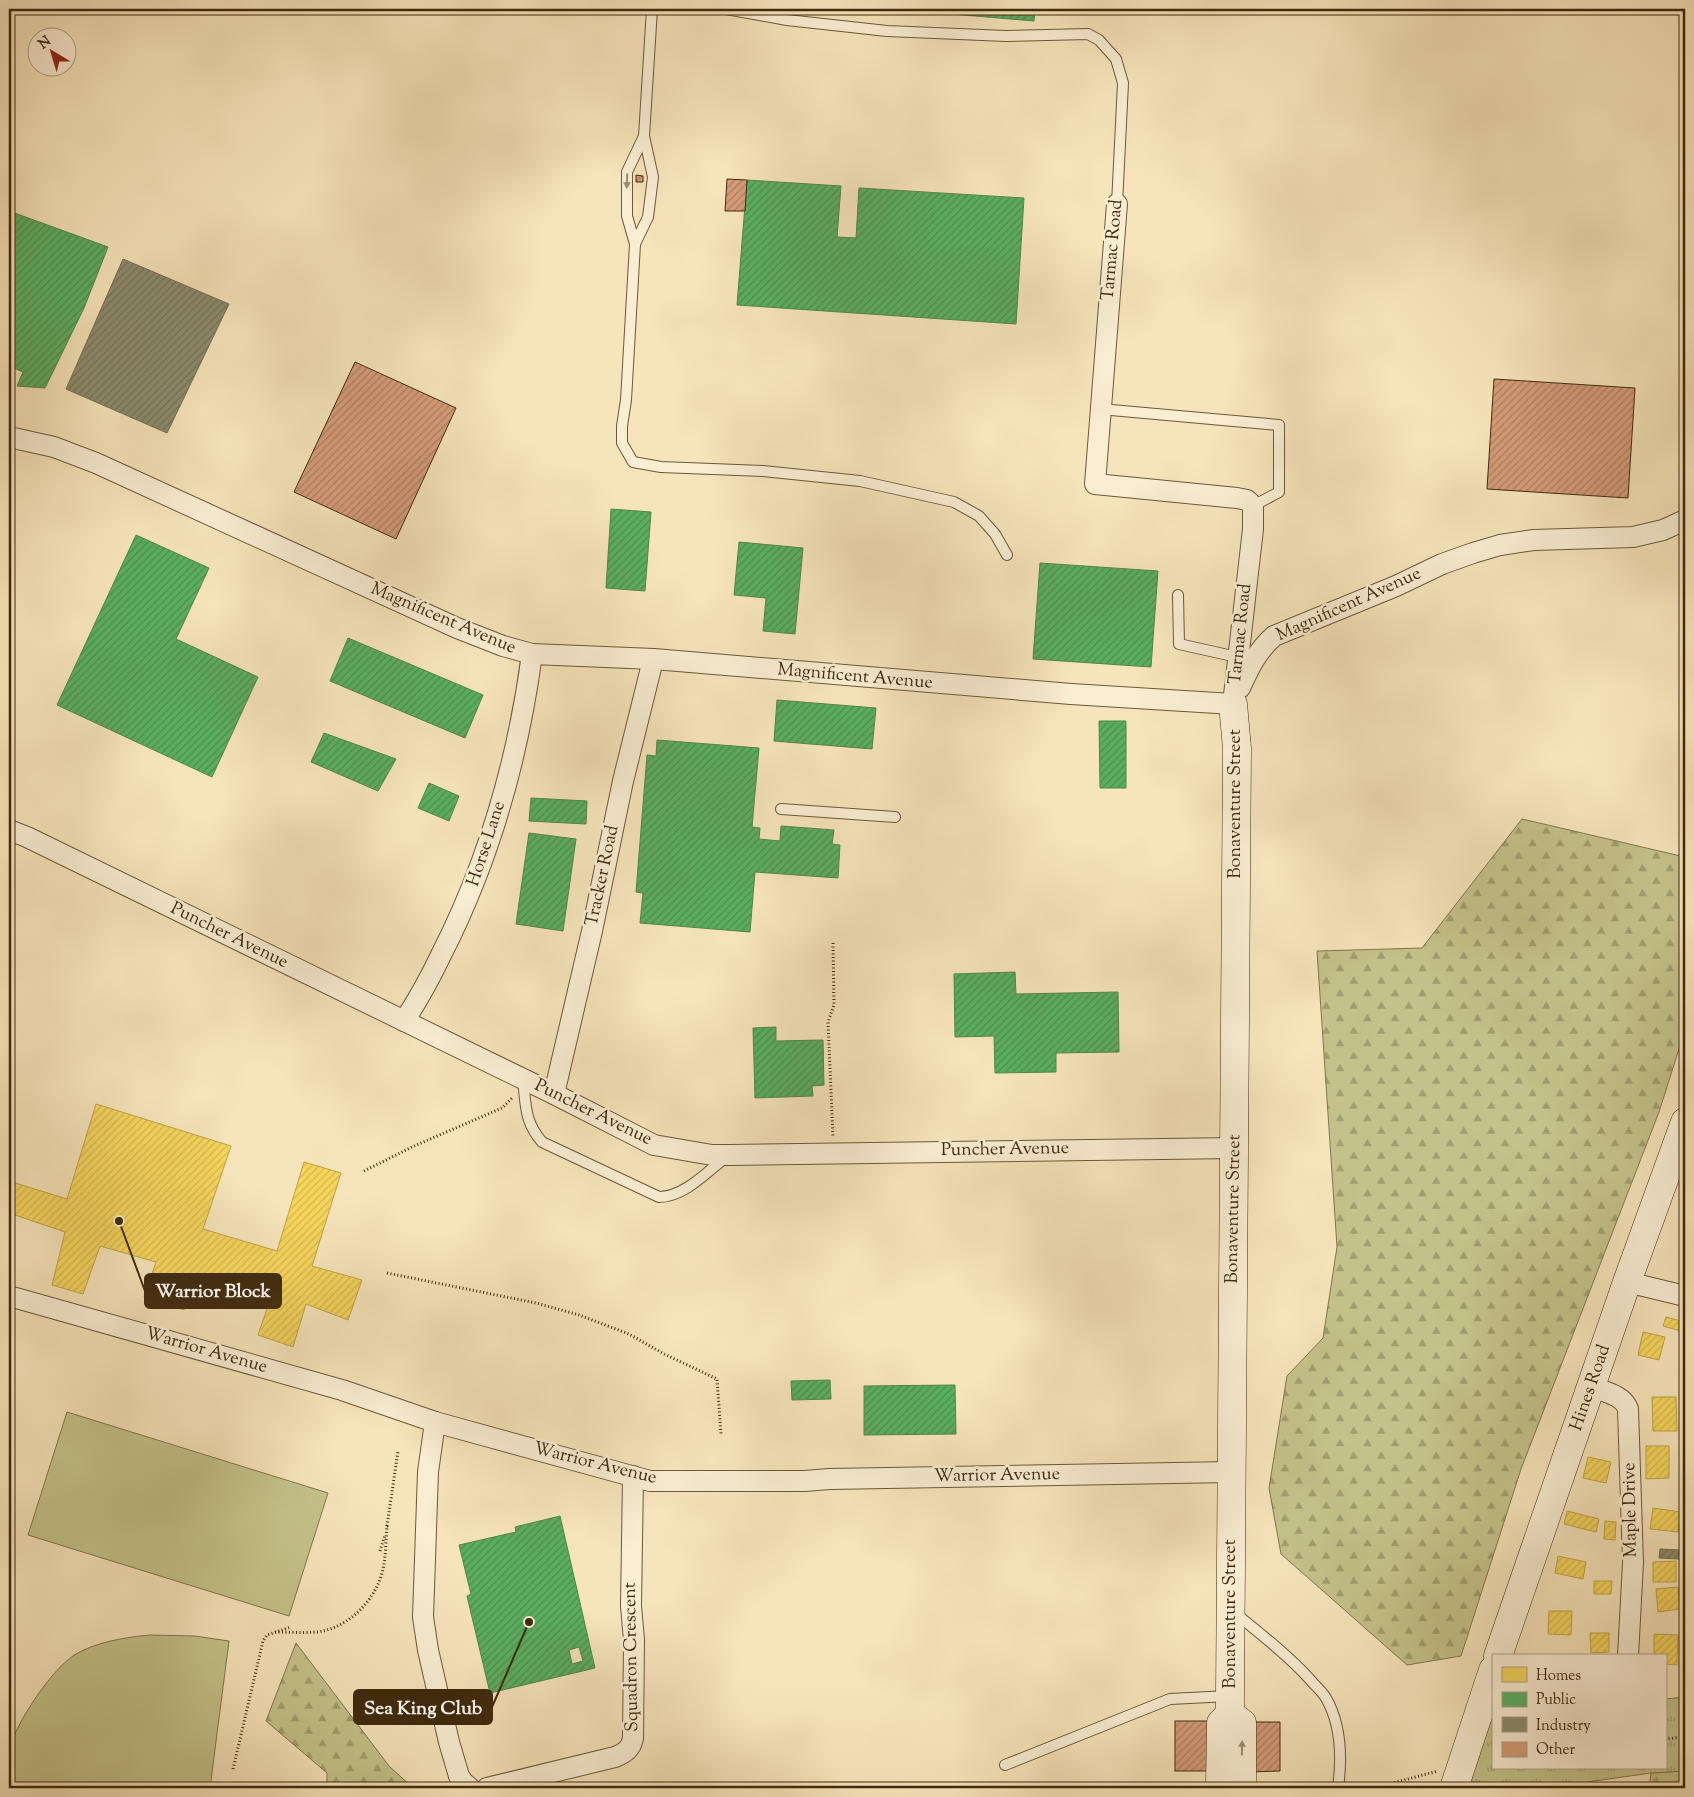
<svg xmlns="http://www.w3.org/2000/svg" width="1694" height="1797" font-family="'Sorts Mill Goudy',serif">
<defs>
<pattern id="forest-firs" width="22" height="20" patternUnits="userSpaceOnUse" patternTransform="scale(1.25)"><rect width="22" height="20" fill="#c4c28a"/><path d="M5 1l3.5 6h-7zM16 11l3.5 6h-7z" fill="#a19e6f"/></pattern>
<pattern id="park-tufts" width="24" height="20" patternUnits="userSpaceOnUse" patternTransform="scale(1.25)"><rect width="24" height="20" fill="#c4c28a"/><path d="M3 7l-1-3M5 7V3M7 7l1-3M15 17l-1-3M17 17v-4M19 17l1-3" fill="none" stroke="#a19e6f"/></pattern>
<pattern id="homes-hatch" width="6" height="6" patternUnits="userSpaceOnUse" patternTransform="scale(1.25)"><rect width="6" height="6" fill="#f6d55c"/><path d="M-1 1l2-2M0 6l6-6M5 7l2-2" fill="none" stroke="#d4b74f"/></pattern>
<pattern id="public-hatch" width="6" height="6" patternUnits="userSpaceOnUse" patternTransform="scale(1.25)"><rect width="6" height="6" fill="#5aae61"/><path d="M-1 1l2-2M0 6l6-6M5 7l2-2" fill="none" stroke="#4c8e4e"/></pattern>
<pattern id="industry-hatch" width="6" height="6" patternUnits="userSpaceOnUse" patternTransform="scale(1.25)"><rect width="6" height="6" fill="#8c8c6e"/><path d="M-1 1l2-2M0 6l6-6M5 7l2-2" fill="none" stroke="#747359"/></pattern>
<pattern id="building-hatch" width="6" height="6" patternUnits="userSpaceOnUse" patternTransform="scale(1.25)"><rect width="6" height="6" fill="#d59c78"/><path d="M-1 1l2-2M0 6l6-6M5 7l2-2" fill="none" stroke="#ae7f61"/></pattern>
</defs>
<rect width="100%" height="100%" fill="#f6e4ba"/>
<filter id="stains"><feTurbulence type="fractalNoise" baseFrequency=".004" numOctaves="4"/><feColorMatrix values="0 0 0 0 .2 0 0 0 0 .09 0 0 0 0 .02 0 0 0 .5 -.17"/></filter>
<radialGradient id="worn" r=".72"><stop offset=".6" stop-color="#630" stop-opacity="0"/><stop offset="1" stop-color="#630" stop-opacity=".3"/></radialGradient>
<g fill="#c4c28a" stroke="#82764c">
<path d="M67,1412L328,1493L289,1616L28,1535Z"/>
<path d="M150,1635L195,1636L229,1641L210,1788H9C9,1776 7,1762 9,1750C15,1724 53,1667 76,1654C96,1642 127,1637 150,1635Z"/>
</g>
<g fill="url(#forest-firs)" stroke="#82764c">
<path d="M1522,819L1685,857V1030L1659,1112L1521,1469L1461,1656L1407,1665L1281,1554L1269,1488L1287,1376L1323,1338L1337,1247L1317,951L1422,948Z"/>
<path d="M296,1643L389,1766L413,1788H327V1773L266,1721Z"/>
<path d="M1685,1771V1788H1649L1651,1773Z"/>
</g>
<path fill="url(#park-tufts)" stroke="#82764c" d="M1685,1697V1771L1651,1773L1545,1788H1465L1480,1724L1493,1721V1768H1665V1699Z"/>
<g fill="url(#homes-hatch)" stroke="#bfa245">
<path d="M96,1104L231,1146L203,1229L277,1251L304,1162L341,1173L312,1266L362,1280L348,1320L306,1304L293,1347L258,1335L270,1300L193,1278L184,1310L144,1297L156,1262L100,1246L83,1294L52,1285L65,1232L9,1213V1181L67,1199Z"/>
<path d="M1666,1317L1685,1322L1684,1332L1663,1326Z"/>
<path d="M1643,1332L1665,1337L1659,1360L1638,1355Z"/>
<path d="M1652,1397H1676L1677,1431H1653Z"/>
<path d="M1646,1446H1669V1478L1646,1479Z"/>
<path d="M1588,1457L1611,1462L1606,1483L1583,1478Z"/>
<path d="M1653,1508L1681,1512L1678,1532L1650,1529Z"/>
<path d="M1567,1511L1599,1519L1596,1532L1564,1524Z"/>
<path d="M1605,1521L1616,1522L1615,1540L1604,1539Z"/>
<path d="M1558,1556L1586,1562L1583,1579L1555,1573Z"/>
<path d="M1676,1561V1582H1653V1562Z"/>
<path d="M1594,1581H1612L1611,1594H1594Z"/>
<path d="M1678,1587L1680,1609L1658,1612L1656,1589Z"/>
<path d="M1549,1611H1572L1571,1635L1548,1634Z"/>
<path d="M1590,1633H1609V1652L1591,1653Z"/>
<path d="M1654,1634L1678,1635L1677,1665L1665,1664V1656H1654Z"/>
<path d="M1685,1780V1788H1661V1783Z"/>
</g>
<g fill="url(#public-hatch)" stroke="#528648" fill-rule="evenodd">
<path d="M892,9H1035L1034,21Z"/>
<path d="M747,180L841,186L837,237L856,238L859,188L1024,198L1016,324L737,305Z"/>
<path d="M9,211L108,247L84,308L45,388L17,386L23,372L9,366Z"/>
<path d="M611,509L651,512L645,591L606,588Z"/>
<path d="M136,535L209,568L176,639L258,677L212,777L57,705Z"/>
<path d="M739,542L803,548L795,634L763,631L766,598L734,595Z"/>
<path d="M1040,563L1158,571L1151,667L1033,659Z"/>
<path d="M348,638L483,695L465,738L330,681Z"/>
<path d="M777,700L876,708L872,749L774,741Z"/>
<path d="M1099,721H1126V788H1100Z"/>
<path d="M324,733L396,759L378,791L311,762Z"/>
<path d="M657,740L759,748L752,827L760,828L759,839L780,841L781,826L834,830L832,844L840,845L838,878L755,872L750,932L640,923L643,893L636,892L647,755L656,756Z"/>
<path d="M429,783L459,796L449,821L418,808Z"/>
<path d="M531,798L587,801L586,824L529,821Z"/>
<path d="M529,833L576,839L563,931L516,924Z"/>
<path d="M1015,972L1016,994L1118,992L1119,1052L1056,1053V1072L995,1073L994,1036L955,1037L954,974Z"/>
<path d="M776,1027V1041L823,1040L824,1085L812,1086L813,1096L755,1098L753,1028Z"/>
<path d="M830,1380L831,1399L792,1400L791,1381Z"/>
<path d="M955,1385L956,1434L864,1435V1386Z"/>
<path d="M560,1516L595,1668L490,1693L467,1596L471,1594L459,1545L516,1532L515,1527ZM579,1647L583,1661L572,1664L569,1650Z"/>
</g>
<g fill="url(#industry-hatch)" stroke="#756f51">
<path d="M123,259L229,304L167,433L66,389Z"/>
<path d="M1660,1549L1680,1550L1679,1559L1659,1558Z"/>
</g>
<g fill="url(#building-hatch)" stroke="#3f2a0e">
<path d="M636,175L643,176V182H636Z"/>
<path d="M727,179L747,180L745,211H725Z"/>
<path d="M355,362L456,408L396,539L294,492Z"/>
<path d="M1494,379L1635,388L1628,498L1487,489Z"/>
<rect x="1175" y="1721" width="33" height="50"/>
<path d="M1248,1722H1280V1771L1248,1772Z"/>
</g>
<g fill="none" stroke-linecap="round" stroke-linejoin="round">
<defs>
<g id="lane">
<path d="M726,9L787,20L887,31L1006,36L1088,34L1099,40L1116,59L1123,83L1117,204"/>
<path d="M644,136L627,172V216L635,244L626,400L622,426V443L633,462L661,467L763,471L860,481L954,502L979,516L995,534L1007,555"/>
<path d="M635,244L648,217L653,177L644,136L652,9"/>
<path d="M1100,409L1279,425V492L1253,506"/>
<path d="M1178,595L1179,644L1237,657"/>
<path d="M781,809L895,817"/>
<path d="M523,1079C526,1105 524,1121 542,1142L659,1197C684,1197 707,1172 726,1157"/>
<path d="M1234,1612C1261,1635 1291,1657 1314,1684C1318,1688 1323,1693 1326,1698C1342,1726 1342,1758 1338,1788"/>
<path d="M1005,1765L1170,1699L1229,1696"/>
</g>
<g id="street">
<path d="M1117,204L1095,484L1237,498L1247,500L1253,506V529L1233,704"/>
<path d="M9,437L54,447L96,463L457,628L503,646L532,654L654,659L1071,694L1233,704"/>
<path d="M1240,688C1249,668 1257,651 1274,636L1396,586L1442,564L1473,553L1500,545L1534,540L1633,537L1663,530L1685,520"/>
<path d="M9,830L27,837L554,1094L654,1145L712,1155H729L1235,1148"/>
<path d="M404,1021C418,1000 430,978 441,955C489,861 518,759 532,654"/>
<path d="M554,1094L592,931L623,781L653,660"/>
<path d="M1627,1282L1685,1296"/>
<path d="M9,1296L342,1390L435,1422L650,1481H805L829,1479L1232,1472"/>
<path d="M1592,1387C1605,1392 1623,1395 1628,1409L1633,1563L1628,1656"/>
<path d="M435,1422L428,1472L423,1617L428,1650L449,1742L459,1776L463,1782L470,1788"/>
<path d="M487,1788L615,1757C625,1753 631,1749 633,1738L634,1640L631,1606L633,1476"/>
</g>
<g id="secondary">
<path d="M1498,1656L1627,1282L1685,1122"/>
<path d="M1230,1714L1242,1723V1786L1240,1788"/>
<path d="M1222,1788L1220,1785L1221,1723L1230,1714V1696L1237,748L1233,704"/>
<path d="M1454,1788L1493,1670"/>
</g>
</defs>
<use href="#lane" stroke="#6d5839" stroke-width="12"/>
<use href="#street" stroke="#6d5839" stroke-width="22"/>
<use href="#secondary" stroke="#3f2a0e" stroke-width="29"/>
<g stroke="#3f2a0e" stroke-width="3" stroke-dasharray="1 2.5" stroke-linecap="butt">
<path d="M833,943L834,1005L828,1022L833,1137"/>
<path d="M364,1171L414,1146L502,1108L512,1098"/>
<path d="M387,1273L536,1303L579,1315L629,1334L664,1354L717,1379L721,1434"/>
<path d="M387,1526L398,1451"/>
<path d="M380,1551L385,1535"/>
<path d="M275,1632C289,1632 304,1633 318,1632C351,1627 379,1597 384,1564C386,1552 386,1538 387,1526"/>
<path d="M1665,1739L1685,1737"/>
<path d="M233,1769L263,1641L267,1635L291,1627"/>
<path d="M1374,1788L1438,1771"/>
</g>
<use href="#lane" stroke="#f9edd2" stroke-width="10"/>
<use href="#street" stroke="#f9edd2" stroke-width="20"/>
<use href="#secondary" stroke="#f9edd2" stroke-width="28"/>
</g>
<defs><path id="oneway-solid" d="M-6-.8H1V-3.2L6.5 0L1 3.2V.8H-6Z" transform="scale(1.25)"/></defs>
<g fill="#9c8c70">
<use href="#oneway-solid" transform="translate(627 181) rotate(91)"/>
<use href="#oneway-solid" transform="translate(1242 1748) rotate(-89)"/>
</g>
<g text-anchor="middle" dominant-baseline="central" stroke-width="5" stroke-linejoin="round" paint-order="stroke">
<g font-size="18" fill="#3f2a0e" stroke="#f9edd2">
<text transform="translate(1113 250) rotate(-85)">Tarmac Road</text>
<text transform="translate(1349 605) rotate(-24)">Magnificent Avenue</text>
<text transform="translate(443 619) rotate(23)">Magnificent Avenue</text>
<text transform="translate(1241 634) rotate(-84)">Tarmac Road</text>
<text transform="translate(855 677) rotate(5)">Magnificent Avenue</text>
<text transform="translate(1236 804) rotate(-90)">Bonaventure Street</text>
<text transform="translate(487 844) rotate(-72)">Horse Lane</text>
<text transform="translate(603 876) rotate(-78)">Tracker Road</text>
<text transform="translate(229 936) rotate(26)">Puncher Avenue</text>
<text transform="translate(593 1113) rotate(26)">Puncher Avenue</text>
<text transform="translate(1005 1150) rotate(-1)">Puncher Avenue</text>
<text transform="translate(1234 1209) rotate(-89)">Bonaventure Street</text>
<text transform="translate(206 1351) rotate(16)">Warrior Avenue</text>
<text transform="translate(1591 1388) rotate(-71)">Hines Road</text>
<text transform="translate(595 1464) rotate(14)">Warrior Avenue</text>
<text transform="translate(997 1476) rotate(-1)">Warrior Avenue</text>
<text transform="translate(1631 1510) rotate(-91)">Maple Drive</text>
<text transform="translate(1231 1614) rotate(-90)">Bonaventure Street</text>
<text transform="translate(632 1657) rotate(-91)">Squadron Crescent</text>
</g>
</g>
<path fill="none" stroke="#3f2a0e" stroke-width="2" d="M119 1221L145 1291M529 1622L492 1707"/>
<g fill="#3f2a0e" stroke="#f9edd2" stroke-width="2">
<circle cx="119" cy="1221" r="5"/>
<circle cx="529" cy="1622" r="5"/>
</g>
<g fill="#3f2a0e" stroke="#3f2a0e" stroke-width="2">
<rect x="145" y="1274" width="136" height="34" rx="5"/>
<rect x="354" y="1690" width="138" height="34" rx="5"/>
</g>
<g font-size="19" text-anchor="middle" font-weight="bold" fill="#fff">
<text x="213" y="1297">Warrior Block</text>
<text x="423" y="1714">Sea King Club</text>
</g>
<rect width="1694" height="1797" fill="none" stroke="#f6e4ba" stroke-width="30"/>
<rect x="10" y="10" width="1674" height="1777" fill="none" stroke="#3f2a0e" stroke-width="2.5"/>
<rect x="15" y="15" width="1664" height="1767" fill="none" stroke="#3f2a0e"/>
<rect x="1492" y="1654" width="175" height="115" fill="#f9edd2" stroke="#af9f84"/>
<rect x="1502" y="1667" width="25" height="15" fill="#f6d55c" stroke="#af9f84"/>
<text x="1536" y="1680" font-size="15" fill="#3f2a0e">Homes</text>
<rect x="1502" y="1692" width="25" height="15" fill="#5aae61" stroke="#af9f84"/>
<text x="1536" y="1704" font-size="15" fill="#3f2a0e">Public</text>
<rect x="1502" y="1717" width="25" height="15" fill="#8c8c6e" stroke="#af9f84"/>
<text x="1536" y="1730" font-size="15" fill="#3f2a0e">Industry</text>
<rect x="1502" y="1742" width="25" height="15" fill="#d59c78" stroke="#af9f84"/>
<text x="1536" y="1754" font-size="15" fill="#3f2a0e">Other</text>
<g transform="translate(52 52) rotate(322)"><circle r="24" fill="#f9edd2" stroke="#af9f84"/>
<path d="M0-4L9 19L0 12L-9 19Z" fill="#8f2418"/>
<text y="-8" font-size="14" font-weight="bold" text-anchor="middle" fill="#3f2a0e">N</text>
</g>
<rect width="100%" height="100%" filter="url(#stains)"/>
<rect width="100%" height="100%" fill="url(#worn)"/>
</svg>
